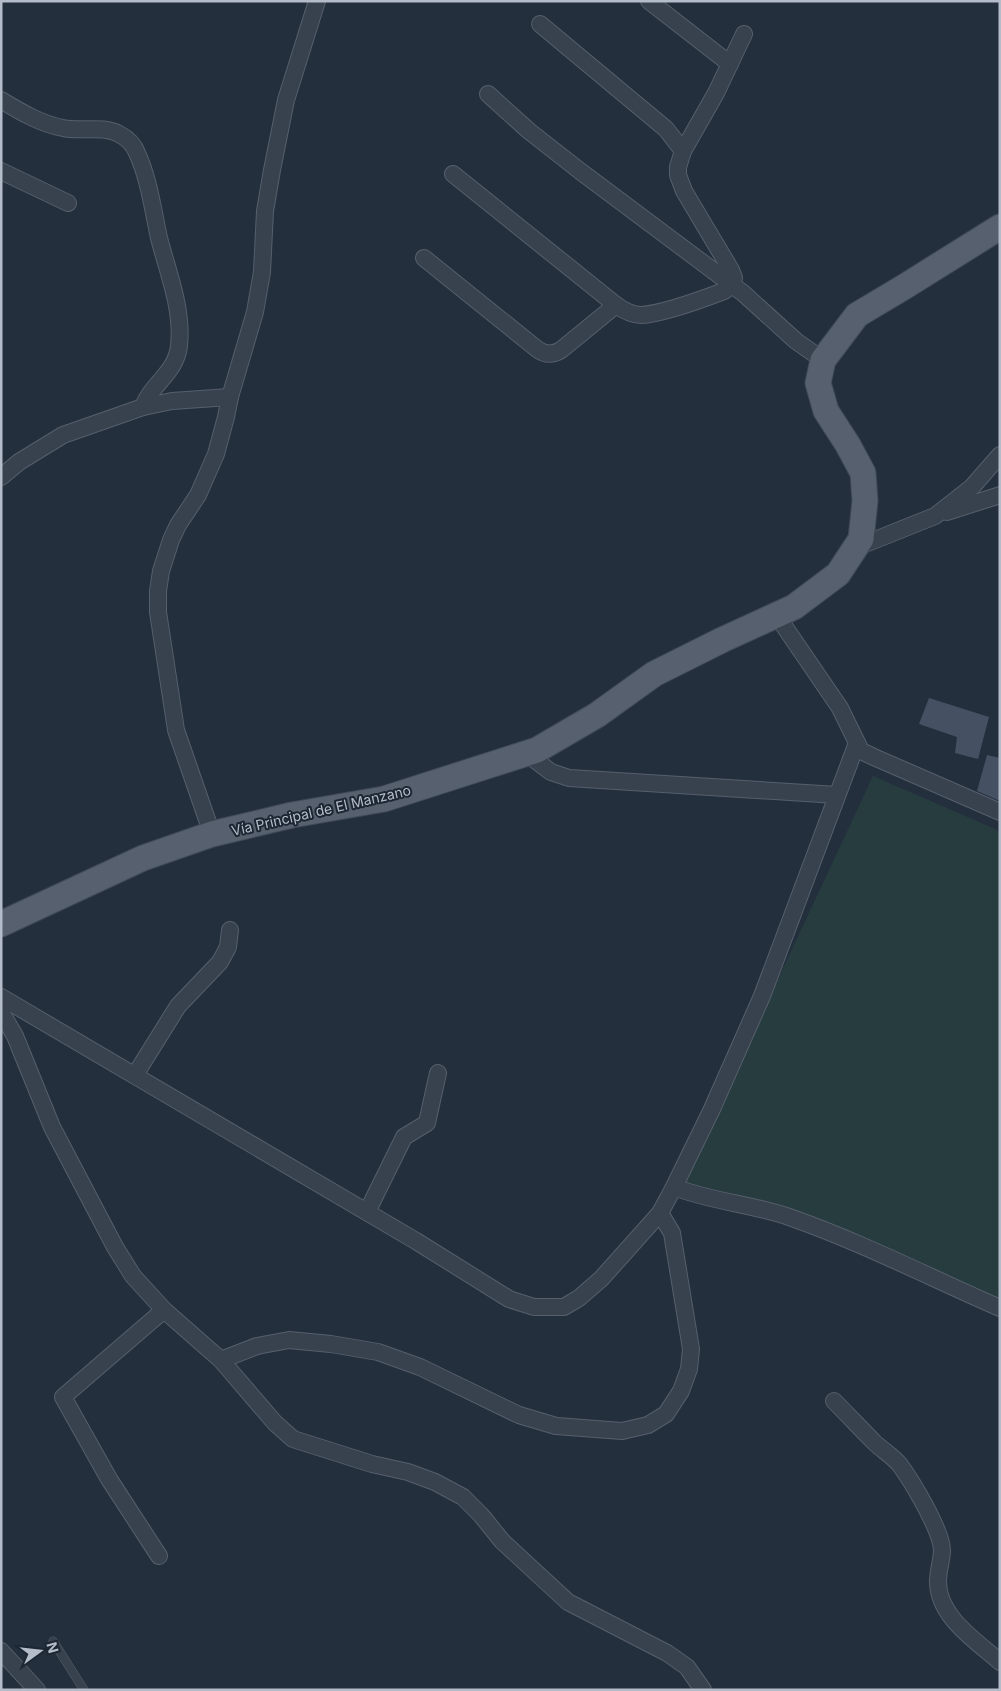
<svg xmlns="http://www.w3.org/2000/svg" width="1001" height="1691" font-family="Inter,sans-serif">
<rect width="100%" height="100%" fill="#242f3e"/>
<path fill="#263c3f" d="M873,776L1000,831V1306L937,1276L673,1182L721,1101Z"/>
<g fill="#455162">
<path d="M929,698L989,717L978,759L955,753L957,737L919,724Z"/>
<path d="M987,755L1000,758V801L977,791Z"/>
</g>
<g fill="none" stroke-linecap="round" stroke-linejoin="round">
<defs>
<path id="service" d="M53,1641L84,1690"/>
<g id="minor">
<path d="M649,1L730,64"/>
<path d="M540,24L666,129L683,151"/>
<path d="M488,94L529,131L580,171L743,293L796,341L823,360"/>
<path d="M1,100C21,112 41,124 63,128C81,132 103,125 119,134C127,138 134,145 137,153C149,179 153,210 159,238C168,273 183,309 179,346C176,373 151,384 143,407"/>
<path d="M1,171L68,203"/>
<path d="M453,174L616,305C623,310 631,315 641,315C662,314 703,299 724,291L732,285L734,278L731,270L684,191L678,175V167L683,151L716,93L744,34"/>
<path d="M424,258L537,349C545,355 553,355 561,350L616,305"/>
<path d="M1,477L19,462L63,435L143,407L172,401L230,397"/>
<path d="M947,512L1000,495"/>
<path d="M855,548L935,516L972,487L1000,455"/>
<path d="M790,609L782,613L784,626L840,708L861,751L876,758L1000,812"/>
<path d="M537,750L535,760L551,772L569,778L837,795"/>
<path d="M212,834L176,730L158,612V591L161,571L171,540L178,525L198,495L216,454L226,417L230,397L255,312L262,272L265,211L272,170L286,100L317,1"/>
<path d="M1,997L416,1241L509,1299L534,1307H564L579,1298L601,1279L660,1213L674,1187L712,1109L762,996L857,743"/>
<path d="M1,1012L15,1036L52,1127L115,1247L133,1276L164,1310L221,1360L275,1423L293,1439L372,1464L408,1472L435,1482L463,1497L481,1515L502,1541L568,1602L667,1653L687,1667L703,1690"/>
<path d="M135,1075L178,1006L220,962L228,947L230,930"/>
<path d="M674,1187C712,1202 754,1204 792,1218C863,1243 931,1278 1000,1308"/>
<path d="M367,1212L404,1137L427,1123L438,1073"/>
<path d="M221,1360L257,1346L289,1340L331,1344L378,1352L420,1367L519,1415L556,1426L622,1431L648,1425L666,1414L681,1391L689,1369L691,1349L672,1233L660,1213"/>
<path d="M834,1401C848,1415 861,1429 874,1442C882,1450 893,1456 900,1465C913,1483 929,1511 937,1531C947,1555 939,1558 938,1580C937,1616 975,1640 1000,1662"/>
<path d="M159,1556L109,1479L63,1397L164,1310"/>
<path d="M1,1651L37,1690"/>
</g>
<path id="primary" d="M1,924L143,858L212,834L292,815L384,799L537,750L597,715L654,674L722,640L794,607L838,574L861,539L865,501L863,473L848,445L826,411L818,383L823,360L857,315L904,287L1000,227"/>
</defs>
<use href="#service" stroke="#565f6c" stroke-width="9"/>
<use href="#minor" stroke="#565f6c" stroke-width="18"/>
<use href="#primary" stroke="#414a57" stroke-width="27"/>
<use href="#service" stroke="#38414e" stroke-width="8"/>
<use href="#minor" stroke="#38414e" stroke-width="16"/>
<use href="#primary" stroke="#56606e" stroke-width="25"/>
</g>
<g text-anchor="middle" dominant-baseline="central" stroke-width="4" stroke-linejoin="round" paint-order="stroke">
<g font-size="14" fill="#b4bcc9" stroke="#1d2633">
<text transform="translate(321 810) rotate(-13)">Vía Principal de El Manzano</text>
</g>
</g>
<rect width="1001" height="1691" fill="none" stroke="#b4bcc9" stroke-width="5"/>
<g transform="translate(40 1651) rotate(75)" stroke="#1d2633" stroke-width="4" paint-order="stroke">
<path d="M0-4L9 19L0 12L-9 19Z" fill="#b4bcc9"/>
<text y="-8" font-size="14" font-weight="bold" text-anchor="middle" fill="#b4bcc9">N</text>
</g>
</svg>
